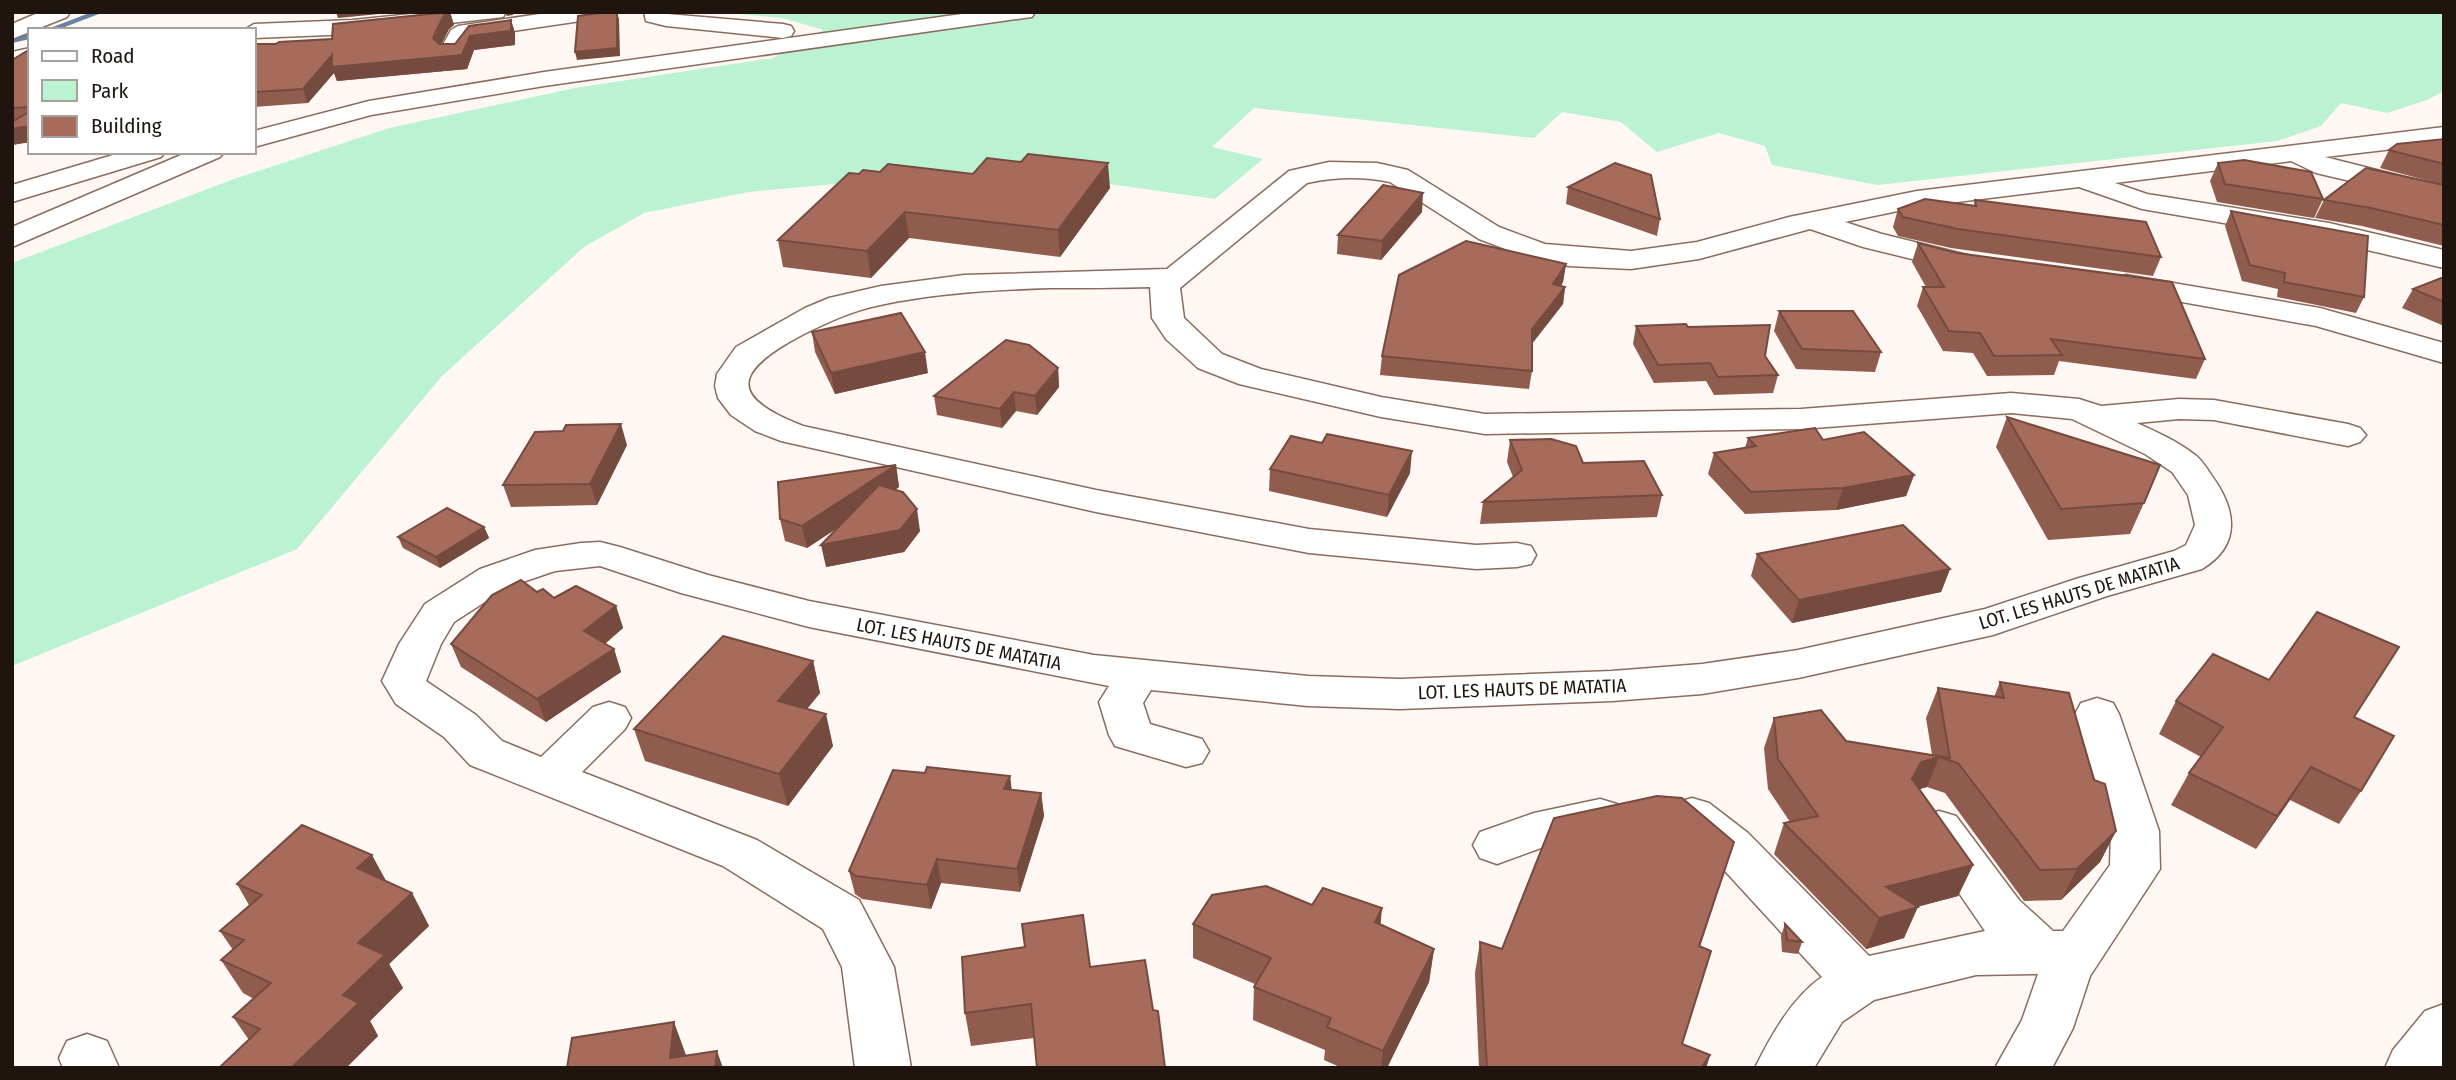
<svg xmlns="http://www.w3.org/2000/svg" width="2456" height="1080" font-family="'Fira Sans Condensed',sans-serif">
<rect width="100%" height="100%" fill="#fef7f3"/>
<path fill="#baf2d2" d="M716,12H2444V91L2427,100L2387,113L2341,103L2321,126L2277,141L1878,185L1772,165L1765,146L1719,133L1657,152L1621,122L1562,112L1534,138L1254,108L1212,147L1263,159L1215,199L1025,172L911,177L748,192L644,213L584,247L442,376L297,549L12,666V263L234,179L389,128L575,88L773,58L824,30L782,18Z"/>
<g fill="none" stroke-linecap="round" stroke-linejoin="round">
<g fill="#6783a1" fill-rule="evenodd">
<path d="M92,12H104L57,30H45Z"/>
<path d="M30,34V39L12,43V38Z"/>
</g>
<defs>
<g id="minor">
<path d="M40,12H70L67,17L12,39V24Z"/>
<path d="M431,12H506L503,17L495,18L353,34L254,38V30H244L254,24L353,20Z"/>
<path d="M553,12H612L609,17L601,18L472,37L459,55H443L440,50L451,30L458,26Z"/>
<path d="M644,12L783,24L791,26L794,31L791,36L783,38L666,26L646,21Z"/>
<path d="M976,12H1035L1032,17L1024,18L544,86L371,115L254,147V131L369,101L544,72Z"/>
<path d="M30,48V62L12,66V52Z"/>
<path d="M2444,127V143L2325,157L2444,187V203L2316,173L2291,161L2115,183L2147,194L2329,223L2444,250V268L2329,241L2142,209L2079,187L1917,207L1845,222L1882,234L1975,257L1980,263L1975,269L1965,272L1863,247L1810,229L1699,259L1631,269L1569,266L1529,258L1479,239L1390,182C1363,176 1334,177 1307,183L1180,288L1184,318L1222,354L1261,369L1381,397L1485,414L1801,409L2011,393L2079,399L2101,406L2179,399L2214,400L2348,424L2360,428L2366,435L2360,442L2348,446L2214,420L2179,419L2137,423C2157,432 2177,441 2195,455C2202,460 2207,469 2212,476C2236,509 2242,545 2202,569L2107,596L1993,635L1798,678L1702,694L1612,701L1400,709L1308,706L1151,690L1143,703L1150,724L1202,739L1209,751L1202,763L1186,767L1115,746L1109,735L1099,702L1109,686L809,627L681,593L600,566L555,571L508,587L454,622L441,644L426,681L476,715L502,741L541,757L593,707L609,702L625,707L631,718L625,729L582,772L757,840L859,900L894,967L911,1068H855L842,967L823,929L723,866L470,765L444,737L396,704L382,681L399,644L425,604L480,569L535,550L581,543L600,542L620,547L708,575L809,601L1094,655L1308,676L1400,679L1612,671L1702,664L1798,650L1985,609L2079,578L2174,551L2186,545L2195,525L2188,495L2172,472L2145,454L2072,419L2011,413L1801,429L1485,434L1381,417L1239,384L1198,368L1166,339L1152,318L1150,287C1116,288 1083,288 1049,288C993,290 936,293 880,305C851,311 828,322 802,335C736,370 725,396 803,426L1096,490L1309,529L1476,545L1517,543L1531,546L1536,555L1531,564L1517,567L1476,569L1309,553L1096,512L781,441L755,431L731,415L718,398L715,386L717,374L736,347L805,308L829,298L881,286L964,275L1167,269L1289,171L1329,162L1377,163L1408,170L1499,227L1545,244L1631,251L1697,242L1789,217L1917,191Z"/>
<path d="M123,152H165L161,157L12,202V185Z"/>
<path d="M188,152H224L220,157L12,247V227Z"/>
<path d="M2126,275L2320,308L2444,343V363L2316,326L2115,290L2111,284L2115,278Z"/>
<path d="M2097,698L2113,703L2119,714L2159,831L2160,869L2090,976L2073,1028L2052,1068H1995L2022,1020L2038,974L1976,975L1874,1000L1842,1022L1814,1068H1755C1771,1035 1792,998 1822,977L1714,859L1675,829L1668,816L1675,803L1692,798L1709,803L1748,833L1869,956L1985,931L1915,829L1922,816L1939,811L1956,816L2019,900L2053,931H2063L2110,865L2111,831L2075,714L2081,703Z"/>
<path d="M1600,799L1617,804L1624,817L1617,830L1541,848L1497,864L1480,858L1473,845L1480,832L1534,813Z"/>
<path d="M2444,1004V1068H2385L2393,1050L2425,1011Z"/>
<path d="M87,1034L107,1041L119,1068H63L59,1058L67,1041Z"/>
</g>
</defs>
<use href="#minor" stroke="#8b6c5c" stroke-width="3"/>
<use href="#minor" fill="#fff" fill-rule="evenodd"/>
</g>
<g fill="#905c4e">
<path d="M450,12L454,25L449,29L441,44H455L511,20L515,33V45L474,50L467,69L337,81L334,73L308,103L254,107V44H276L332,39Z"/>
<path d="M30,51V142L12,145V60Z"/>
<path d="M2444,139V185L2380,168L2389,150Z"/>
<path d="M2218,163L2323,199L2314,218L2217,202L2210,181Z"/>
<path d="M880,172L1110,188L1060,257L909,238L871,278L783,267L778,240Z"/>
<path d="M2444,185V246L2362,226L2315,218L2324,200Z"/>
<path d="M1568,187L1660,219L1657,236L1566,204Z"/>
<path d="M1975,200L2161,257L2153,276L1951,248L1898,236L1893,227L1898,209L1974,205Z"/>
<path d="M2231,211L2364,297L2356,313L2277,297L2278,289L2242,281L2225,226Z"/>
<path d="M1422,212L1381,260L1337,254L1338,235Z"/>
<path d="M1918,243L2205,359L2196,379L2059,361L2054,375L1987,376L1973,353L1943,351L1917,306L1923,287H1926L1912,262Z"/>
<path d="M1566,264L1563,282L1561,286L1565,287L1563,304L1532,344V371L1529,389L1380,375L1382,356Z"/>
<path d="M2444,277V326L2402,308L2413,289Z"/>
<path d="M1779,311L1881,352L1875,372L1796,369L1774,331Z"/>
<path d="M1636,326L1688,327L1765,356L1778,375L1773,393L1714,395L1706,381L1654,383L1633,344Z"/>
<path d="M812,332L928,373L835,394L815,352Z"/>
<path d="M1058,368L1059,387L1037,415L1016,411L1002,428L937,415L934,396Z"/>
<path d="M2007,417L2144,503L2130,534L2048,540L1996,447Z"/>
<path d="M1748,438L1823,440L1914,475L1906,496L1836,510L1745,514L1708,474L1714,453L1745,448Z"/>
<path d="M1510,440L1583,463L1662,495L1657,517L1480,524L1483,502L1513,477L1507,462Z"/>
<path d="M627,445L597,505L511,507L503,485Z"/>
<path d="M896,465L899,487L895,490L920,531L904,552L826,567L839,527L807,548L785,541L780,519Z"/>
<path d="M1270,469L1410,473L1387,517L1269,491Z"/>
<path d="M484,527L489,538L440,568L403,548L398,537Z"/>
<path d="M1757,554L1950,569L1941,592L1792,623L1751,576Z"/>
<path d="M537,592L554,598L616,606L623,628L605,644L614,649L621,672L546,722L461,667L451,644Z"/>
<path d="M813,661L820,693L807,709L833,746L788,806L645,761L634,729Z"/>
<path d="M2000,682L2094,780L2116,831L2100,862L2061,900L2024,901L1945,793L1927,787L1920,789L1973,865L1958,896L1917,907L1904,938L1866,949L1774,854L1784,823L1790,822L1768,789L1764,748L1774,718L1846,741L1932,755L1926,718L1938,688L1994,697Z"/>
<path d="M2176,701L2354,717L2361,791L2339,824L2290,800L2256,849L2171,805L2189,773L2201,757L2159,734Z"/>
<path d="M925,773L1010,776L1011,790L1041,793L1044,816L1020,892L941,883L931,909L862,899L855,894L849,871Z"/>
<path d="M1734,842L1700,947L1682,1044L1710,1055L1706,1068H1479L1475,973L1480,942L1502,949Z"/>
<path d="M386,881L412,893L429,926L389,964L403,988L370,1021L378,1036L346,1068H222L221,1066L249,1040L233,1017L254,999L243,993L221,960L233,950L220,931L249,905L237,884Z"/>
<path d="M1312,905L1380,925L1434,949L1429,982L1387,1068H1342L1324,1060L1325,1050L1253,1020L1254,987L1255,984L1193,958V924Z"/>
<path d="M1785,924L1802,942L1798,954L1782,952L1781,936Z"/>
<path d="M1025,947L1034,1038L971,1046L965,1013Z"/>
</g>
<g fill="#754b40">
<path d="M336,12H400L338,18Z"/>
<path d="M450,12L454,25L449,29L438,51L433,38L444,15Z"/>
<path d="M505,12H513V15L507,16Z"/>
<path d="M617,12L619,19L620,56L577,60L575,52Z"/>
<path d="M511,20L515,33V45L474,50L467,69L337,81L334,73L308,103L303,89L332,55H462L470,36Z"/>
<path d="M30,126V142L12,145V129Z"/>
<path d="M1108,163L1110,188L1060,257L1058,230Z"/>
<path d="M1423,193L1422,212L1381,260L1382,241Z"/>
<path d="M905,212L909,238L871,278L867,251Z"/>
<path d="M1566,264L1563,282L1551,302L1553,284Z"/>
<path d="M1565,287L1563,304L1529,347L1532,329Z"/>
<path d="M925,352L928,373L835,394L831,373Z"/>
<path d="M1058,368L1059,387L1037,415L1035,396Z"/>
<path d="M1014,392L1016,411L1002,428L1000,409Z"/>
<path d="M621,424L627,445L597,505L590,484Z"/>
<path d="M1412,451L1410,473L1387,517L1389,495Z"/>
<path d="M896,465L899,487L807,548L802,526Z"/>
<path d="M1914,475L1906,496L1836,510L1843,488Z"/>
<path d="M917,509L920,531L904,552L826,567L821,545Z"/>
<path d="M484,527L489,538L440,568L436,557Z"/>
<path d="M1950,569L1941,592L1792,623L1799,600Z"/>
<path d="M616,606L623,628L592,654L584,631Z"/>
<path d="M614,649L621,672L546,722L537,699Z"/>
<path d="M813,661L820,693L786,734L778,701Z"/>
<path d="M826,714L833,746L788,806L779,774Z"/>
<path d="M1939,757L1927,787L1908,792L1912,779L1921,762Z"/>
<path d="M2311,767L2290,800L2256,849L2277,816Z"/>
<path d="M1010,776L1013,799L1004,789Z"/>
<path d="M1041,793L1044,816L1020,892L1017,869Z"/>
<path d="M2116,831L2100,862L2061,900L2077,869Z"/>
<path d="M372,855L390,888L357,868Z"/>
<path d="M937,859L941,883L931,909L927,885Z"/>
<path d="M1973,865L1958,896L1878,917L1886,887Z"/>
<path d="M412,893L429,926L389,964L403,988L370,1021L378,1036L346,1068H291L343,995L358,943Z"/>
<path d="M1918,907L1904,938L1866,949L1879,918Z"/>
<path d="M1382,908L1379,941L1375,922Z"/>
<path d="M1434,949L1429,982L1387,1068H1381L1383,1051Z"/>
<path d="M674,1022L686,1055L685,1068L670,1058Z"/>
<path d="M717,1051L723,1068H715Z"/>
<path d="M1710,1055L1706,1068H1701Z"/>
</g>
<g fill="#a76b5b" stroke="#754b40" stroke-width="2">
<path d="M449,12L444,15L433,38L439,44H455L469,26L511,20V31L470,36L462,55L332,67V55L303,89L254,92V44H276L279,42L332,39L333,24Z"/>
<path d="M607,12H617V48L575,52L578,16Z"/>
<path d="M27,51H30V107L12,108V60Z"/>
<path d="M30,111V126L12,129V122Z"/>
<path d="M2444,139V164L2389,150L2397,144Z"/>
<path d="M1028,154L1108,163L1058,230L905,212L867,251L778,240L849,173L859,174L863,170L880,172L888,164L973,174L987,158L1021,162Z"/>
<path d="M2244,160L2311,172L2323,199L2225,184L2218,163Z"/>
<path d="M1615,163L1651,175L1660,219L1568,187Z"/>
<path d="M2366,168L2444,185V225L2371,208L2324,200Z"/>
<path d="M1383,185L1423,193L1382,241L1338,235Z"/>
<path d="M1925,199L1976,206L1975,200L2146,222L2161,257L1958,229L1903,217L1898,209Z"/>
<path d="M2231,211L2368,236L2364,297L2284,282L2285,273L2250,265Z"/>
<path d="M1466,241L1566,264L1553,284L1565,287L1532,329V371L1382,356L1399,275Z"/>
<path d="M1918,243L1957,253L2172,282L2205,359L2051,339L2062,355L1994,356L1980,333L1949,331L1923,287H1944Z"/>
<path d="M2444,277V302L2413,289Z"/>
<path d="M1779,311H1853L1881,352L1802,349Z"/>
<path d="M901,313L925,352L831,373L812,332Z"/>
<path d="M1686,324L1688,327L1770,325L1765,356L1778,375L1718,377L1710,363L1658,365L1636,326Z"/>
<path d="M1006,340L1029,345L1058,368L1035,396L1014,392L1000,409L934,396Z"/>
<path d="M2007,417L2160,465L2144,503L2061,509Z"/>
<path d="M621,424L590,484L503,485L535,432L563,431L566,425Z"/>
<path d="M1815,428L1823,440L1864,432L1914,475L1843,488L1751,492L1714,453L1756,446L1748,438Z"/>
<path d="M1327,434L1412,451L1389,495L1270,469L1291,436L1322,443Z"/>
<path d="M1551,439L1576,446L1583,463L1644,461L1662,495L1483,502L1522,470L1510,440Z"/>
<path d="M896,465L802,526L780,519L778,482Z"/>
<path d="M879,485L903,492L917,509L900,530L821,545Z"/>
<path d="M447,508L484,527L436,557L398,537Z"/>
<path d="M1903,525L1950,569L1799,600L1757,554Z"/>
<path d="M521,580L537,592L543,589L554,598L576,586L616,606L584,631L614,649L537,699L451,644L492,595Z"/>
<path d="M2317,612L2399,647L2354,717L2394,736L2361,791L2311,767L2277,816L2189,773L2223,727L2176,701L2213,654L2269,680Z"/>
<path d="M723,636L813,661L778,701L826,714L779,774L634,729Z"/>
<path d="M2000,682L2069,693L2094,780L2105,784L2116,831L2077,869L2040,870L1958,763L1939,757L1921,762L1912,779L1973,865L1886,887L1918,907L1879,918L1784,823L1818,816L1778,759L1774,718L1821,710L1846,741L1950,758L1938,688L2004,698Z"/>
<path d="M927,767L1010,776L1004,789L1041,793L1017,869L937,859L927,885L856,876L849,871L893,770L925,773Z"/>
<path d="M1657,796L1682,798L1734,842L1699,946L1711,951L1682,1044L1710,1055L1701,1068H1487L1480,942L1502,949L1554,818Z"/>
<path d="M302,825L372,855L357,868L412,893L358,943L385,955L343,995L359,1003L291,1068H224L221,1066L260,1029L233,1017L271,983L221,960L244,940L220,931L262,895L237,884Z"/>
<path d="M1266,886L1312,905L1323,888L1382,908L1375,922L1434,949L1383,1051L1327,1027L1331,1018L1254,987L1271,958L1193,924L1212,895Z"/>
<path d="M1083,915L1090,967L1145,960L1153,1010L1158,1011L1165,1068H1037L1031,1004L965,1013L962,957L1025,947L1022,924Z"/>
<path d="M1785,924L1802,942L1787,940Z"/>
<path d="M674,1022L670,1058L717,1051L715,1068H567L572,1038Z"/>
</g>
<g text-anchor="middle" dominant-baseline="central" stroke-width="7" stroke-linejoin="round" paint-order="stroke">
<g font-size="19" fill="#20140e" stroke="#fff">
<text transform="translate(2079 593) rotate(-17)">LOT. LES HAUTS DE MATATIA</text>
<text transform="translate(959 644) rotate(11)">LOT. LES HAUTS DE MATATIA</text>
<text transform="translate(1522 689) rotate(-2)">LOT. LES HAUTS DE MATATIA</text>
</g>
</g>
<rect width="2456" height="1080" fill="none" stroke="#20140e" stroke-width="28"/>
<rect x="28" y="28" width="228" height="126" fill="#ffffff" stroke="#a6a19f" stroke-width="2"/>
<rect x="42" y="51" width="35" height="10" fill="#ffffff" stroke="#a6a19f" stroke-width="2"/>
<text x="91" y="63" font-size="21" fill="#20140e">Road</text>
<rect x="42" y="80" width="35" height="21" fill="#baf2d2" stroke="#a6a19f" stroke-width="2"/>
<text x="91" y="98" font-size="21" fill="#20140e">Park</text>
<rect x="42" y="116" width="35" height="21" fill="#a76b5b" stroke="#a6a19f" stroke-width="2"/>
<text x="91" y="133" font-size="21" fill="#20140e">Building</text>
</svg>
